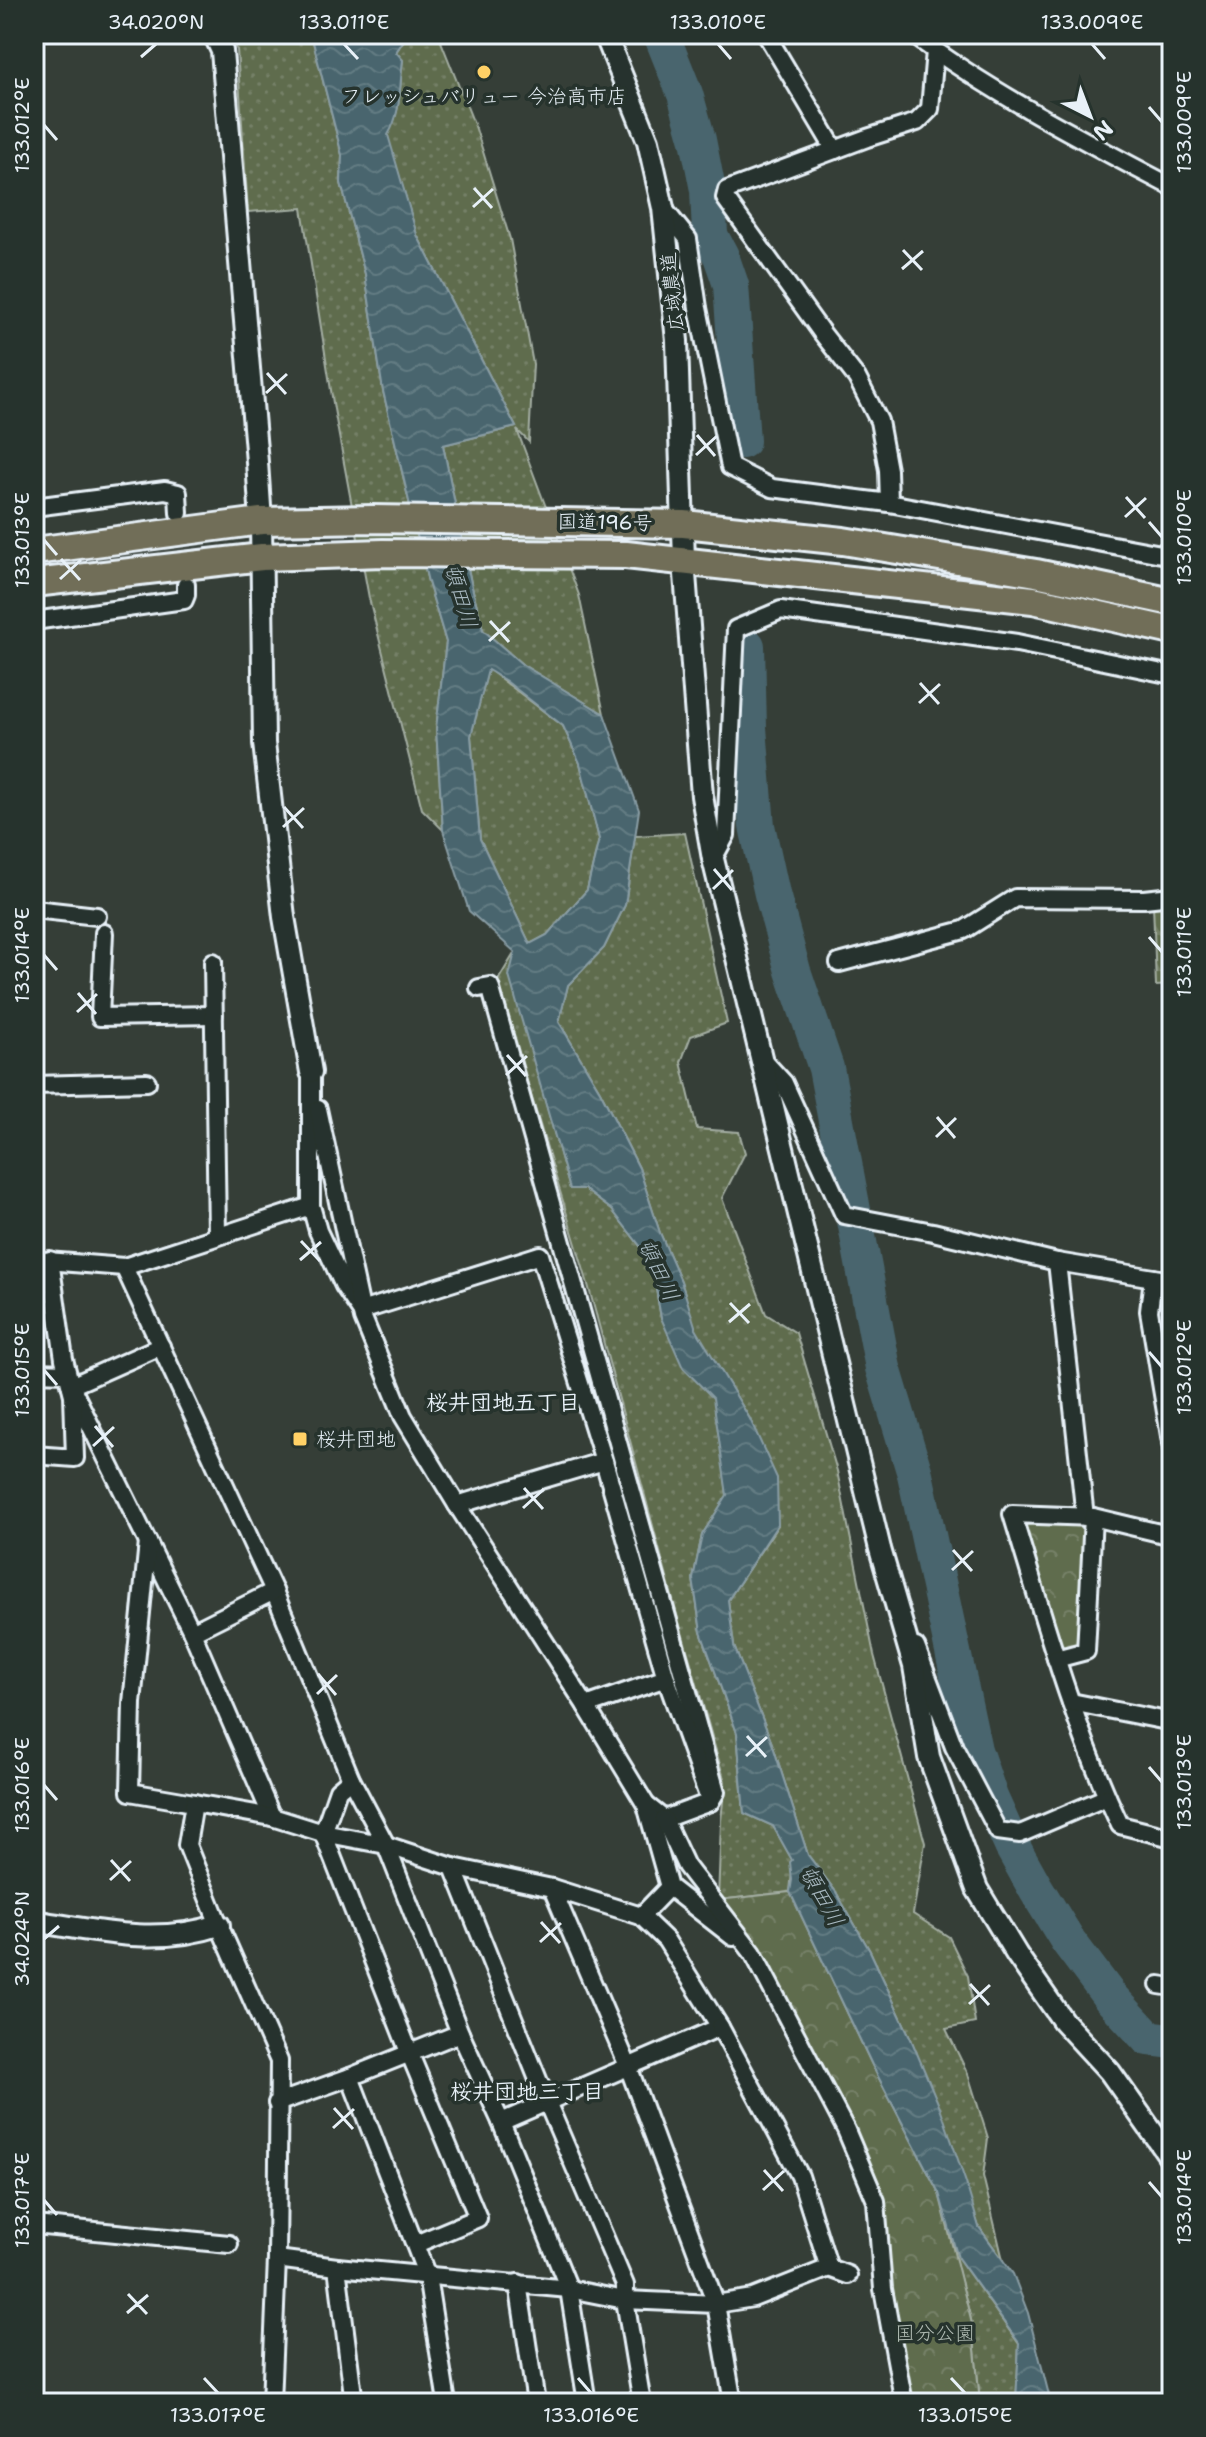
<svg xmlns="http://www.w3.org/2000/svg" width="1206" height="2437" font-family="'Shantell Sans','Klee One',sans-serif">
<defs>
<pattern id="grass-dots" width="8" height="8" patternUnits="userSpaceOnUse" patternTransform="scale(2)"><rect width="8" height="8" fill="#5f6c4e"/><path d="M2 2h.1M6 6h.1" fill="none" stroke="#768168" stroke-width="1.8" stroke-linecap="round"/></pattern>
<pattern id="forest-firs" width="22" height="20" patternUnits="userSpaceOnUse" patternTransform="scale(2)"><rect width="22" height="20" fill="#5f6c4e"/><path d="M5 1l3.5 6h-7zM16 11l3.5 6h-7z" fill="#768168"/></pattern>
<pattern id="park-crowns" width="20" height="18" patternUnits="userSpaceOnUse" patternTransform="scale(2)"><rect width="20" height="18" fill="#5f6c4e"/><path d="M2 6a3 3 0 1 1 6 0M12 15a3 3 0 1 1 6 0" fill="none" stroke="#768168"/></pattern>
<pattern id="water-waves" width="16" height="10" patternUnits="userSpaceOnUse" patternTransform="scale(2)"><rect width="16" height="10" fill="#49656e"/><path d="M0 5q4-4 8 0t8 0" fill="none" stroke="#637c83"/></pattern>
</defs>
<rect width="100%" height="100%" fill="#353e37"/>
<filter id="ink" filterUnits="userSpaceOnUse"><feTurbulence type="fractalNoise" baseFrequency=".0125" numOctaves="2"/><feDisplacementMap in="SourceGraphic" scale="16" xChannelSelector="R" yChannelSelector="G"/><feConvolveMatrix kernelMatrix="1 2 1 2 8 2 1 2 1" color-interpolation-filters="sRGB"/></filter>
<g filter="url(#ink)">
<g fill="url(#grass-dots)" stroke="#a4aea3" stroke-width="2">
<path d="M229,34H311L342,155L341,183L365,274L383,391L428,582L446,642L436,729L443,830L422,809L369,598L334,409L302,208L248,212L237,50Z"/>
<path d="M408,34H438L476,129L510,239L533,364L529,442L517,430L579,595L604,714L523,665L483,630L471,583L443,445L516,427L417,235L387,135C402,111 399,87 403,60L396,52Z"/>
<path d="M488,669L563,726L580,763L599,839L587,890L547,935L530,944L480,839L471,736Z"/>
<path d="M685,833L727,1023L691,1036L681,1062L697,1129L739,1132L745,1153L722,1198L766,1314L796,1333L837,1471L874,1655L925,1843L913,1914L949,1937L968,1976L975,2023L946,2029L968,2074L988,2138L983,2176L1003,2260L979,2227L911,2039L870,1951L836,1892L808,1855L773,1746L734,1646L728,1600L778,1525L750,1419L695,1329L681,1281L660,1233L639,1168L600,1091L559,1022L568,985L604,948L625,905L635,836Z"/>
<path d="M515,952L510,976L570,1189H584L612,1210L651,1260L661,1318L717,1398L727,1496L702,1535L693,1579L701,1632L737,1733L744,1813L773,1826L793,1861L790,1892L718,1900L721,1821L725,1782L677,1615L587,1281L497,982Z"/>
<path d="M947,2227L958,2258L1019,2344L1016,2403H980L973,2328Z"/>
</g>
<path fill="url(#forest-firs)" stroke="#a4aea3" stroke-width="2" d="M1172,901V985L1156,986L1153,903Z"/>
<g fill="url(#park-crowns)" stroke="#a4aea3" stroke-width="2">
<path d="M1019,1521L1087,1522L1078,1644L1058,1651Z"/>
<path d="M790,1892L872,2065L939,2193L973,2328L980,2403H909L888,2283L883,2206L718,1900Z"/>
</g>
<path fill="url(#water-waves)" stroke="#899da5" stroke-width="2" fill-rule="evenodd" d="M311,34H408L396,52L403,60C399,87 402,111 388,135L417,235L516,427L443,445L471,583L483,630L523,665L604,714L639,810L625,905L604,948L568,985L559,1022L600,1091L639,1168L660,1233L681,1281L696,1329L750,1419L777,1478L778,1524L728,1600L734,1646L773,1746L808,1855L836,1892L870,1951L911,2039L941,2110L966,2183L979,2227L1013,2274L1028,2313L1051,2403H1016L1019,2343L958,2258L939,2193L872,2065L790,1892L792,1880L790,1862L792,1860L773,1826L744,1813L737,1733L701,1632L693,1579L702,1535L727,1495L713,1398L683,1368L661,1318L651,1260L612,1210L584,1189H570L509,976L515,952L469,911L443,830L436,729L446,642L428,582L383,391L365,274L341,183L342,155ZM488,670L506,681L563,726L580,763L599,839L587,890L547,935L530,944L480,839L471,736Z"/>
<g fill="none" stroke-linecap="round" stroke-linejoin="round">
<g stroke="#49656e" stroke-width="36">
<path d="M661,34L685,94L698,140L708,190L710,235L721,256L731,285L742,441"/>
<path d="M747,646L749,728L757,826L772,894L793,971L826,1068L883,1368L915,1474L974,1750L990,1797L1012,1846L1036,1889L1068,1941L1110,1997L1148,2038L1172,2041"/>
</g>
<defs>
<g id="minor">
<path d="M766,34L835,150"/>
<path d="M912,34C993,94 1083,140 1172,187"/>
<path d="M663,208L688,239L698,308L730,467L772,488L889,503L1172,556"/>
<path d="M889,503L888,470L879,421L857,378L822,333L725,198L727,190L867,138L917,122L930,109L935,51"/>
<path d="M34,507L165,490L178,493L179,513"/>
<path d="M34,621L184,600L186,595V585"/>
<path d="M713,859L726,835L736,629L781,610L1017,643L1172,675"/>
<path d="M34,909L97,916"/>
<path d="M104,933L100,1017L214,1015"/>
<path d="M213,962L217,1235"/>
<path d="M839,963L964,930L1015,898L1144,899L1172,896"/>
<path d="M479,988L490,986L716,1792L710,1802L664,1819L646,1805"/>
<path d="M761,1058L784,1083L844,1215L933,1232L1057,1262L1172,1281"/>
<path d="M311,1072V1206L318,1231L344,1286L361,1311L540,1255L604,1461L666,1678L710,1802"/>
<path d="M34,1085L147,1082"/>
<path d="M318,1109L363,1318L403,1416L457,1505L604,1461"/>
<path d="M34,1260L124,1267L311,1206"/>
<path d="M1057,1262L1085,1517"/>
<path d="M124,1267L274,1591L351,1779L386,1845L460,2033L501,2122L569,2289L587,2403"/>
<path d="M1153,1278L1149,1311L1172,1448"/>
<path d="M161,1346L71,1386L192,1632L272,1817"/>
<path d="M34,1372L67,1373"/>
<path d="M34,1455L75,1458L73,1395L64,1359L50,1260"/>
<path d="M457,1505L586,1706L666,1678"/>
<path d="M1172,1536L1093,1517L1012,1514C1044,1619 1073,1725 1120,1825L1172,1838"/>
<path d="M148,1542L132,1703L130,1792L194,1803"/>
<path d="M192,1632L274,1591"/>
<path d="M916,1647L954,1747L998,1831L1020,1834L1107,1797"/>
<path d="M1056,1659L1086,1651L1093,1517"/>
<path d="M1071,1702L1172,1722"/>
<path d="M586,1706L646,1805L669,1887L733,1937"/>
<path d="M351,1779L338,1790L323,1833L409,2052L478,2218L416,2244"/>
<path d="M664,1819L686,1866L753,1953L846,2130L876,2201L883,2289L904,2403"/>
<path d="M453,1867L552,1888L641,1916L666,1940L720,2027L501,2122"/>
<path d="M552,1888L628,2066L716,2304L753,2298L829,2268L800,2176L720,2027"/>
<path d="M641,1916L669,1887"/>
<path d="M1159,1985L1172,1987"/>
<path d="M350,2077L427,2276L447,2403"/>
<path d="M277,2103L350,2077L460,2033"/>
<path d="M34,2225L229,2244"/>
<path d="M277,2259L337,2267L569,2289L625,2300L716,2304L733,2403"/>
<path d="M337,2267L354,2403"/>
<path d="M829,2268L848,2275"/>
<path d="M518,2283L536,2403"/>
<path d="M271,2403L277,2259L279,2061L219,1925L187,1845L194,1803L272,1817L323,1833L386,1845L453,1867L547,2102L625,2285V2300L642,2403"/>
</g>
<g id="tertiary">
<path d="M214,34L222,51L257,462L261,521L264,743L284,917L311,1072"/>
<path d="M605,34L648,141L663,208L677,341L684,561L702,796L713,859L880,1549L914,1666L929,1757L977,1889L1017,1955L1063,2021L1110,2072L1172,2160"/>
<path d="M34,1921C96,1931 157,1946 219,1925"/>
</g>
<g id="trunk">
<path d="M34,551L261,521L373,519L684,524L843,541L1036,573L1172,602"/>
<path d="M34,583L262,557L383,553L626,555L1033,600L1172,631"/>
</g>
</defs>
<use href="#minor" stroke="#e8f1f8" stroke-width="22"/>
<use href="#tertiary" stroke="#e8f1f8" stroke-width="26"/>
<use href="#trunk" stroke="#e8f1f8" stroke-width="32"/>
<use href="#minor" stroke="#26332d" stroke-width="16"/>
<use href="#tertiary" stroke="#26332d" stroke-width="20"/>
<use href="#trunk" stroke="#716e59" stroke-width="26"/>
</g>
</g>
<path fill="none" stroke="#e8f1f8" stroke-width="3" d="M344,44L358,59M718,44L731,59M1092,44L1105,59M141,57L156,44M1149,107L1162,122M44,125L57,140M474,188L492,208M473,207L493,189M903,250L922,270M902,269L923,251M267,373L286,394M266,393L287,374M697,435L715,456M696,455L717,436M1126,497L1145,518M1125,517L1146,498M1149,522L1162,537M44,540L57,555M61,559L80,580M60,579L81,560M490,621L509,642M489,641L510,622M920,683L939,704M919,703L940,684M284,807L303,828M283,827L304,808M714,869L732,890M713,889L733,870M1149,937L1162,952M44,955L57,970M78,993L96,1014M77,1012L97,994M507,1055L526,1076M506,1075L527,1056M937,1117L955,1138M936,1137L956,1118M301,1241L320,1261M300,1260L321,1242M730,1303L749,1323M729,1322L750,1304M1149,1352L1162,1367M44,1370L57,1385M95,1426L113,1447M93,1446L114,1427M524,1488L543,1509M523,1508L544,1489M953,1550L972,1571M952,1570L973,1551M318,1674L336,1695M317,1694L337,1675M747,1736L766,1757M746,1756L767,1737M1149,1767L1162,1782M44,1785L57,1800M111,1860L130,1881M110,1880L131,1861M541,1922L560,1943M44,1939L59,1926M540,1942L561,1923M970,1984L989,2005M969,2004L990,1985M334,2108L353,2129M333,2128L354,2109M764,2170L783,2191M1149,2182L1162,2197M763,2190L784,2171M44,2200L57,2215M128,2294L147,2314M127,2313L148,2295M204,2378L218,2393M578,2378L591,2393M951,2378L965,2393"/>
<g fill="#ffd166" stroke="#26332d" stroke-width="3">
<circle cx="484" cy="72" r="8"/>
<rect x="292" y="1431" width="16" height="16" rx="4"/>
</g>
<g text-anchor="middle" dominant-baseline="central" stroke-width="7" stroke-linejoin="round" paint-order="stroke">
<g font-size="20" fill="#e8f1f8" stroke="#26332d">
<text x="484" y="96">フレッシュバリュー 今治高市店</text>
<text x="316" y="1439" text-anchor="start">桜井団地</text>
</g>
<g font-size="20" fill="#e8f1f8" stroke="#26332d">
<text transform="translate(672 292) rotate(-96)">広域農道</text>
<text transform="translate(605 522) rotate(1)">国道196号</text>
</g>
<g font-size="20" fill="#b1bcb4" stroke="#26332d">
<text x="935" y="2333">国分公園</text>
</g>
<g font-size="22" font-style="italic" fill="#a8b9c1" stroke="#26332d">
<text transform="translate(461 596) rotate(74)">頓田川</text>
<text transform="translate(659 1270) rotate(65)">頓田川</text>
<text transform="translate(822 1896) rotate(61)">頓田川</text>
</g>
<g font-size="22" font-weight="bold" fill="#e8f1f8" stroke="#26332d">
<text x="503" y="1402">桜井団地五丁目</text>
<text x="527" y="2091">桜井団地三丁目</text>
</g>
</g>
<rect width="1206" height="2437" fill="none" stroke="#26332d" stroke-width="88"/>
<g transform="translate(1090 116) rotate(138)" stroke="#26332d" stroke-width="6" paint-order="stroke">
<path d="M0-6L14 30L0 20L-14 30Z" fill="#e8f1f8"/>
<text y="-12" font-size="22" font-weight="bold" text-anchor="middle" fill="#e8f1f8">N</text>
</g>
<rect x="44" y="44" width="1118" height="2349" fill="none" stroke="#e8f1f8" stroke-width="3"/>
<g font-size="20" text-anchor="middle" fill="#e8f1f8">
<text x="156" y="29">34.020°N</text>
<text x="344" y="29">133.011°E</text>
<text x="718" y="29">133.010°E</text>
<text x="1092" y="29">133.009°E</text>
<text transform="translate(1184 122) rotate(-90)" y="7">133.009°E</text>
<text transform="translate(22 125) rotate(-90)" y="7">133.012°E</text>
<text transform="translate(1184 537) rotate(-90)" y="7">133.010°E</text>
<text transform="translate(22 540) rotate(-90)" y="7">133.013°E</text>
<text transform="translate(1184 952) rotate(-90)" y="7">133.011°E</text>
<text transform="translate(22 955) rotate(-90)" y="7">133.014°E</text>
<text transform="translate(1184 1367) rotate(-90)" y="7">133.012°E</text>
<text transform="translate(22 1370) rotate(-90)" y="7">133.015°E</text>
<text transform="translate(1184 1782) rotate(-90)" y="7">133.013°E</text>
<text transform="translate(22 1785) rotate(-90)" y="7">133.016°E</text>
<text transform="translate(22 1939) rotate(-90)" y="7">34.024°N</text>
<text transform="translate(1184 2197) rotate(-90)" y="7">133.014°E</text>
<text transform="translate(22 2200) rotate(-90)" y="7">133.017°E</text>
<text x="218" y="2422">133.017°E</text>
<text x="591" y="2422">133.016°E</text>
<text x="965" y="2422">133.015°E</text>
</g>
</svg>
